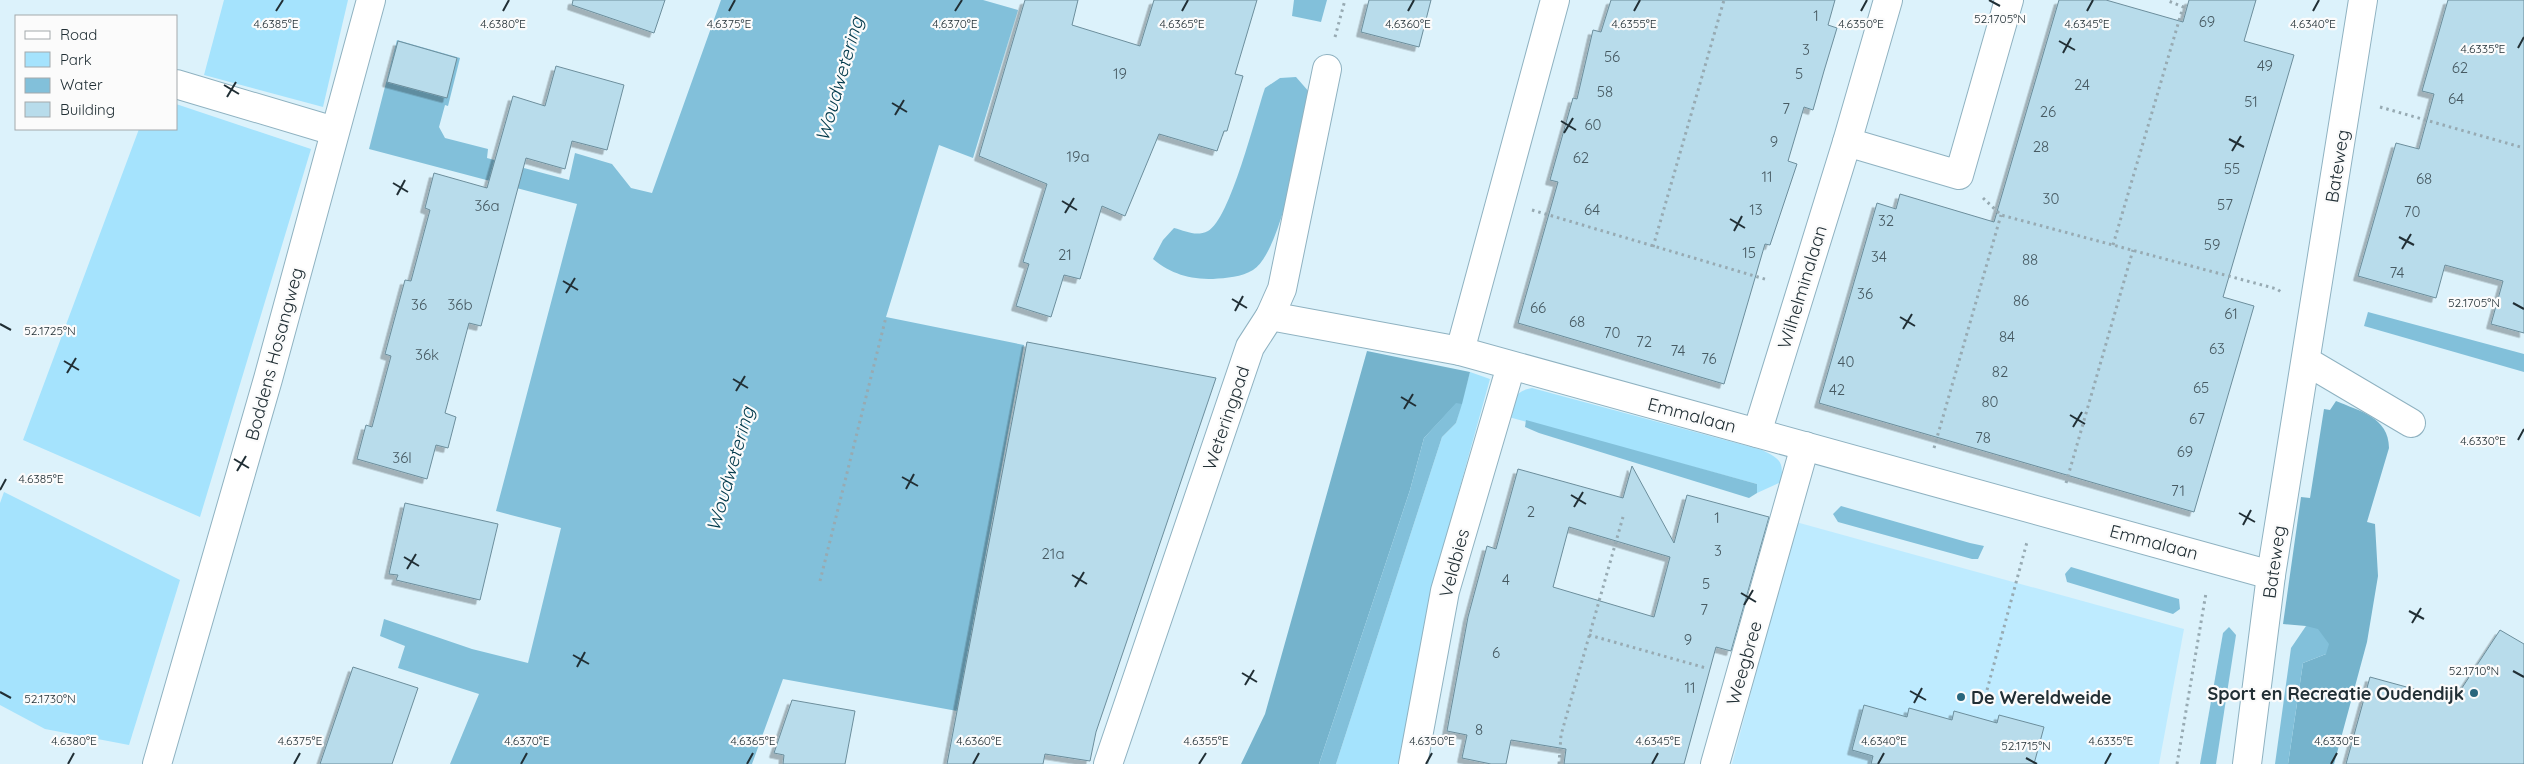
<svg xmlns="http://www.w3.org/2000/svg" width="2524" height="764" font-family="Quicksand,sans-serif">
<defs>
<filter id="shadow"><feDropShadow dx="-4.5" dy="4.5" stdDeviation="0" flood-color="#0004"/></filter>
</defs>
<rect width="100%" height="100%" fill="#dcf2fb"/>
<path fill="#beebff" d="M1796,522L2184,629L2159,764H1732Z"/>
<g fill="#a5e3fd">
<path d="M224,0H348L323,107L204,75Z"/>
<path d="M176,104L311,149L200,517L23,440L139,129H176Z"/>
<path d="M1470,372L1490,379L1433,584L1399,764H1336L1442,437L1456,423Z"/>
<path d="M1532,388L1762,450C1780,459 1784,461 1781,482L1757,493V484L1505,416C1512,401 1515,391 1532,388Z"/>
<path d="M4,492L180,580L129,745L45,729L0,705V503Z"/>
</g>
<g fill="#75b3cc">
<path d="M1367,351L1470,372L1462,404H1456L1424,438L1410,490L1319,764H1241L1265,714Z"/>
<path d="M2336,401C2359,411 2389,417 2389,448L2367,522L2375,524L2378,576L2367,642L2334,764H2288L2303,663L2326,654L2306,626L2283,624L2301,497L2310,498L2324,409L2330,410Z"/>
</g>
<g fill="#82c0da">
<path d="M721,0H983L1018,10L973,158L939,145L886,317L1024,345L957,711L783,679L752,764H450L479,694L398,668L405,646L380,636L384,619L472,649L528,663L561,528L496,511L577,204L369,149L397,40L460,58L448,106L445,105L439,127L445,138L488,149L487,158L569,180L575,153L612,164L631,188L652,193Z"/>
<path d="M1294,0H1327L1321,22L1292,16Z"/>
<path d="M1296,77L1310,93C1302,129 1283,251 1253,270C1242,277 1226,278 1213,279C1189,279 1171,274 1153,259L1163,240L1174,228C1186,231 1196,237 1208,231C1230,220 1256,114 1265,88L1280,78Z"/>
<path d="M2368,312L2524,354V372L2364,326Z"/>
<path d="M1456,403L1462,404L1456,423L1442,437L1336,764H1319L1410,490L1424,438Z"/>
<path d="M1526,420L1757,484V493L1749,498L1539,433L1525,427Z"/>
<path d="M1841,506L1970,543L1984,546L1978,559H1972L1838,522L1833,514Z"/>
<path d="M2071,567L2179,599L2180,609L2173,614L2067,582L2065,574Z"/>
<path d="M2306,626L2318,629L2329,644L2326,654L2303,663L2288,764H2275L2291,648Z"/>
<path d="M2229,627L2236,635L2216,764H2200L2223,633Z"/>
</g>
<g fill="#b8dceb" stroke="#6c8e9c" fill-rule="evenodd" filter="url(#shadow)">
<path d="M573,0H665L654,33L572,5Z"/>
<path d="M1025,0H1078L1072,25L1140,46L1154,0H1257L1235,74L1243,76L1227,131H1224L1217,151L1159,134L1125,216L1102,206L1080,279L1064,275L1051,317L1016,306L1029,264L1023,262L1047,184L979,156Z"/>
<path d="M1369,0H1431L1419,47L1361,32Z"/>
<path d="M1611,0H1835L1828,25L1837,28L1824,71L1813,110L1804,107L1788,161L1797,164L1770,245L1765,244L1724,384L1518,323L1558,182L1550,180L1573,98L1577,99L1593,30L1601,32Z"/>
<path d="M2059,0H2106L2183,22L2189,0H2256L2244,41L2294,55L2223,297L2254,306L2194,512L1819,403L1877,203L1896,209L1900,194L1994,222Z"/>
<path d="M2448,0H2524V333L2491,324L2503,281L2445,265L2436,298L2358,276L2396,143L2419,149L2434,94L2422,91Z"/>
<path d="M398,41L457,58L447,98L387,82Z"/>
<path d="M556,66L624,85L607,150L572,141L565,169L526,158L481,326L469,323L445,413L456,417L448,448L436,445L427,479L357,459L366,425L372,427L391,356L385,354L405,280L411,281L430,210L425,208L434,173L487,188L513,96L545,106Z"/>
<path d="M1027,342L1216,378L1096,732L1090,761L1045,754L1043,764H947Z"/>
<path d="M1632,466L1674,543L1687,495L1769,517L1731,651L1716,647L1684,764H1564L1566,749L1511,740L1506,764H1491L1462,758L1467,735L1447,731L1468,617L1487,546L1496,549L1518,469L1623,498ZM1569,527L1670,557L1654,617L1553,587Z"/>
<path d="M405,503L498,524L480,600L396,580L398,575L389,574Z"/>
<path d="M2500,630L2524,644V764H2346L2370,677L2454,700Z"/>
<path d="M353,667L418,688L392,764H320Z"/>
<path d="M792,700L855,711L845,764H783L784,755L774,753Z"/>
<path d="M1864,705L1907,717L1909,708L1952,720L1954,711L1997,723L1999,715L2044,727L2034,764H1871L1873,756L1852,750Z"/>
</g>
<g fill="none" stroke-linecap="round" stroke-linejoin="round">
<defs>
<g id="minor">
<path d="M176,84L334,131"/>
<path d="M1847,142L1959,175L2009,0"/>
<path d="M1270,316L1460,351L2271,575"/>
<path d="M1460,351L1555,0"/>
<path d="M2306,361L2411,423"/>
<path d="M1757,433L1847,142L1888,0"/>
<path d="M157,764L268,379L371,0"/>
<path d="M1108,764L1250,347L1270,316L1282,289L1327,69"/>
<path d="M1413,764L1445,591L1511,366"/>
<path d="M1715,764L1805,446"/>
<path d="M2247,764L2271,575L2363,0"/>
</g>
</defs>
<use href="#minor" stroke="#8fb2c1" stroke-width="30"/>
<g stroke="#97aab2" stroke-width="3" stroke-dasharray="2.5 4" stroke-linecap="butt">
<path d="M1335,37L1345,0"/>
<path d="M2380,107L2524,148"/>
<path d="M1983,198L2001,215L2277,289L2281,292"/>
<path d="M1532,210L1768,280"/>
<path d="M2113,245L2183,7L2166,0"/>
<path d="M1653,247L1724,0"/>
<path d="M1934,448L2001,215"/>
<path d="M2066,483L2133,250"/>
<path d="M820,581L886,317"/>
<path d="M1589,635L1706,668"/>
<path d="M1987,690L2027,542"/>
<path d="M1559,764L1561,735L1623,517"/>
<path d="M2177,764L2206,593"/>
</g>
<use href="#minor" stroke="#fff" stroke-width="28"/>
</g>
<path fill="none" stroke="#212f35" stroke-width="2" d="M1989,0L2000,6M276,11L283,0M503,11L509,0M729,11L735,0M955,11L962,0M1182,11L1188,0M1408,11L1414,0M1634,11L1640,0M1861,11L1867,0M2087,11L2093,0M2313,11L2319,0M2059,41L2075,50M2518,48L2524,37M2063,53L2071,38M224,85L239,94M227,97L236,82M892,103L907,112M895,115L904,100M1561,121L1576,130M1564,133L1573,118M2229,139L2244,147M2232,151L2241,136M393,183L408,192M397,195L405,180M1062,201L1077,210M1065,213L1074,198M1730,219L1745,228M1734,231L1742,216M2399,237L2414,245M2402,249L2411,234M563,281L578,290M566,293L575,278M1232,299L1247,308M2513,303L2524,309M1235,311L1243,296M1900,317L1915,326M0,324L11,330M1903,329L1912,314M64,361L79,370M67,373L76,358M733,379L748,388M736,391L745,376M1401,397L1416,406M1404,409L1413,394M2070,415L2085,424M2073,427L2082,412M2518,440L2524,429M234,459L249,468M237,471L246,456M902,477L918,486M906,489L914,474M0,490L6,479M1571,495L1586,504M1574,507L1583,492M2239,513L2255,522M2243,525L2251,510M404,557L419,566M407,569L416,554M1072,575L1087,584M1075,587L1084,572M1741,593L1756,602M1744,605L1753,590M2409,611L2424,619M2412,623L2421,608M573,655L589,664M577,667L585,652M2513,671L2524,677M1242,673L1257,682M1245,685L1254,670M1910,691L1926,700M0,692L11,698M1914,703L1922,688M2026,758L2037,764M68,764L74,753M294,764L300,753M521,764L527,753M747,764L753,753M973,764L979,753M1199,764L1206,753M1426,764L1432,753M1652,764L1658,753M1878,764L1884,753M2105,764L2111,753M2331,764L2337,753"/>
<g fill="#29667d" stroke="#fbfbfb" stroke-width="2">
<circle cx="2474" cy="693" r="5"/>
<circle cx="1961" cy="697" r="5"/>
</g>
<g text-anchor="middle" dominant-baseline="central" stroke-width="4.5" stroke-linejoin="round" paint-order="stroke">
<g font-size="15" fill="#475a62">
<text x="1816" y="15">1</text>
<text x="2207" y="21">69</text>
<text x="1806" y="49">3</text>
<text x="1612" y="56">56</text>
<text x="2265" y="65">49</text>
<text x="2460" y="67">62</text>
<text x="1120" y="73">19</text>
<text x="1799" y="73">5</text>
<text x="2082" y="84">24</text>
<text x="1605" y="91">58</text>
<text x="2456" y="98">64</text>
<text x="2251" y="101">51</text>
<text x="1786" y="108">7</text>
<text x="2048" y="111">26</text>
<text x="1593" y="124">60</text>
<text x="1774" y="141">9</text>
<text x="2041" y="146">28</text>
<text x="1078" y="156">19a</text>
<text x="1581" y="157">62</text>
<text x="2232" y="168">55</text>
<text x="1767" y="176">11</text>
<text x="2424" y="178">68</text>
<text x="2051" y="198">30</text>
<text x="2225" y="204">57</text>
<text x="487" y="205">36a</text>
<text x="1592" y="209">64</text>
<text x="1756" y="209">13</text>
<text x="2412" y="211">70</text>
<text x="1886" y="220">32</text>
<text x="2212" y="244">59</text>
<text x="1749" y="252">15</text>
<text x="1065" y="254">21</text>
<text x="1879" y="256">34</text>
<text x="2030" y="259">88</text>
<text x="2397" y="272">74</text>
<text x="1865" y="293">36</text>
<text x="2021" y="300">86</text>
<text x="419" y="304">36</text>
<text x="460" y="304">36b</text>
<text x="1538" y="307">66</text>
<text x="2231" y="313">61</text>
<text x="1577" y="321">68</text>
<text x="1612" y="332">70</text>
<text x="2007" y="336">84</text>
<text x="1644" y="341">72</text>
<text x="2217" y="348">63</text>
<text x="1678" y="350">74</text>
<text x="427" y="354">36k</text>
<text x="1709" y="358">76</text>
<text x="1846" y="361">40</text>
<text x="2000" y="371">82</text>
<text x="2201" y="387">65</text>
<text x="1837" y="389">42</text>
<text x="1990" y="401">80</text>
<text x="2197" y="418">67</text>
<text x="1983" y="437">78</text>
<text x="2185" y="451">69</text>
<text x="402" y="457">36l</text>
<text x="2178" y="490">71</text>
<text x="1531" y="511">2</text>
<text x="1717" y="517">1</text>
<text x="1718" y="550">3</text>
<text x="1053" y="553">21a</text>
<text x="1506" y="579">4</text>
<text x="1706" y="583">5</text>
<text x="1704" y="609">7</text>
<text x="1688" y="639">9</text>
<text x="1496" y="652">6</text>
<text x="1690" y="687">11</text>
<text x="1479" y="729">8</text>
</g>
<g font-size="18" fill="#212f35" stroke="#fbfbfb">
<text transform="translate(2337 166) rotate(-81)">Bateweg</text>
<text transform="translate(1802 287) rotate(-73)">Wilhelminalaan</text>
<text transform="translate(274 354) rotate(-75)">Boddens Hosangweg</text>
<text transform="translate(1692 415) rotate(15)">Emmalaan</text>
<text transform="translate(1226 418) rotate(-71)">Weteringpad</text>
<text transform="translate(2154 542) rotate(15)">Emmalaan</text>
<text transform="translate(2274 562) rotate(-82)">Bateweg</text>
<text transform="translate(1454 563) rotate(-75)">Veldbies</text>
<text transform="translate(1744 663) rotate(-74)">Weegbree</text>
</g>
<g font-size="18" font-weight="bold" fill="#212f35" stroke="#fbfbfb" text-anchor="end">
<text x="2464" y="693">Sport en Recreatie Oudendijk</text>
<text x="1971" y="697" text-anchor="start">De Wereldweide</text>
</g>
<g font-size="19" font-style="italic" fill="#00394b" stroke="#fbfbfb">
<text transform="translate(839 79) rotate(-74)">Woudwetering</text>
<text transform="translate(730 469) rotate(-74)">Woudwetering</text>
</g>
</g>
<g font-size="12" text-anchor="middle" fill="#212f35" stroke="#fbfbfb" stroke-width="4.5" stroke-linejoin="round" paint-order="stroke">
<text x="2000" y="23">52.1705°N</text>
<text x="276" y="28">4.6385°E</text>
<text x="503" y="28">4.6380°E</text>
<text x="729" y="28">4.6375°E</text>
<text x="955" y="28">4.6370°E</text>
<text x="1182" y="28">4.6365°E</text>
<text x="1408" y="28">4.6360°E</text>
<text x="2087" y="28">4.6345°E</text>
<text x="2313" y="28">4.6340°E</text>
<text x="1634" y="28">4.6355°E</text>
<text x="1861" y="28">4.6350°E</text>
<text x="2483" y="53">4.6335°E</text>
<text x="2474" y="307">52.1705°N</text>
<text x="50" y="335">52.1725°N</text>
<text x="2483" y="445">4.6330°E</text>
<text x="41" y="483">4.6385°E</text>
<text x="2474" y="675">52.1710°N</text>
<text x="50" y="703">52.1730°N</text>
<text x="74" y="745">4.6380°E</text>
<text x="300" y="745">4.6375°E</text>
<text x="527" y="745">4.6370°E</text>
<text x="753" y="745">4.6365°E</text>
<text x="979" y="745">4.6360°E</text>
<text x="1206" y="745">4.6355°E</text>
<text x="1432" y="745">4.6350°E</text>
<text x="1658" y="745">4.6345°E</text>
<text x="1884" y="745">4.6340°E</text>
<text x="2111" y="745">4.6335°E</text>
<text x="2337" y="745">4.6330°E</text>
<text x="2026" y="750">52.1715°N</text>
</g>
<rect x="15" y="15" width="162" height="115" fill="#fbfbfb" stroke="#a4a9ac"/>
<rect x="25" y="31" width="25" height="8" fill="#ffffff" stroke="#a4a9ac"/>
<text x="60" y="40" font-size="15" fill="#212f35">Road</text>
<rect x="25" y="52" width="25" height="15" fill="#a5e3fd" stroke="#a4a9ac"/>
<text x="60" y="65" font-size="15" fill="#212f35">Park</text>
<rect x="25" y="78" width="25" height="15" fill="#82c0da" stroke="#a4a9ac"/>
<text x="60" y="90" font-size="15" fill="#212f35">Water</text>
<rect x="25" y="102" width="25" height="15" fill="#b8dceb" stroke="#a4a9ac"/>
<text x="60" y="115" font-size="15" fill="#212f35">Building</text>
</svg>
